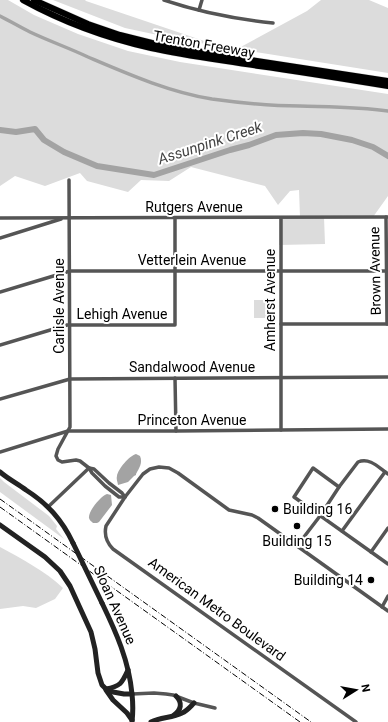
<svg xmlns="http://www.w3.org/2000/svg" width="388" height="722" font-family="Roboto,sans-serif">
<rect width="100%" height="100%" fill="#fff"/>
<g fill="#dcdcdc">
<path d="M0,0H8L34,15L78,34L128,51L180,62L388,94V196L373,217H324L325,244L279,245V217H300L299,190L290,191L278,205L265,186L191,167L169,181L141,180L128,192L87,181L80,173L45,186L15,176L0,186Z"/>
<path d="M53,0H85L86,1L219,46L181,40L125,28Z"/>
<path d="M321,0H369L388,8V73L237,49L307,11Z"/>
<path d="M254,300H273L272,318H254Z"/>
<path d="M0,478L4,482L49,516L57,526L56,529L64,539L0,492Z"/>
<path d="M0,547C22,559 45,571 63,588L55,599L36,608L23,606L0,609Z"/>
</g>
<g fill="#a3a3a3">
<path d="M136,454L140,456C143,463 139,468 136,474V475L134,476L128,482L118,485C118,483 116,479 117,476C118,469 129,456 136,454Z"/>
<path d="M107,494L111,495L112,505L99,522L97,523H93C91,521 90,521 89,518C88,511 101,496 107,494Z"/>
</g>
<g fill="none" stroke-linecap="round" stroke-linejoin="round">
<path stroke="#a3a3a3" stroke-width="3.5" d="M0,16C10,21 20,27 30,32C49,41 69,48 88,57C128,74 169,92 212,99C241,103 271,106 300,106C329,107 359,107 388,111"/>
<path stroke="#a3a3a3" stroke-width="6" d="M0,130L16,132L35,129L44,140L64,152L97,166L154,175L230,150L249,145L276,135L303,133L321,134L352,140L373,147L388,156"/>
<defs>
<g id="motorway">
<path d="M23,0C63,22 107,38 151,48C187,56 223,60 259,66C302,72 345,79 388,86"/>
<path d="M34,0L88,24L120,35L152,43L225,56L388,81"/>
</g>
</defs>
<use href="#motorway" stroke="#dbdbdb" stroke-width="7"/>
<g stroke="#555" stroke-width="3.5">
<path d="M164,0C199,12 236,19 273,23"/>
<path d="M199,10L202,0"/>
<path d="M69,180L70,427L58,449L56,456L58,460L62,462L76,460L80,461L89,468L92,473L105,486L119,497H125"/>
<path d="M386,217L387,324"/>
<path d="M0,218L388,217"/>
<path d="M281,218V430"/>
<path d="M0,238L61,219"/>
<path d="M0,292L70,271H388"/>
<path d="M281,324H388"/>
<path d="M0,345L67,325H175V218"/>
<path d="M175,378L176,431"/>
<path d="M0,399L70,379L388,377"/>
<path d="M0,452L68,431H176L388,429"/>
<path d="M89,468L94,469L109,483L122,493L125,497"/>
<path d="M339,487L313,468L294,497L388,564"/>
<path d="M48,507L89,468"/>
<path d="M342,531L385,472"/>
<path d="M297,546L320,516L339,487L358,462C370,457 379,468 388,474"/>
<path d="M371,552L388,528"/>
<path d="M382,607L388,596"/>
<path d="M132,694L154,693L166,694L173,695L194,703L215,708"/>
<path d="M356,722L113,549C106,542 104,535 106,526L125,497L143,474L150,469L159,467L169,468L178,473L229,510L252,515L258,518L388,611"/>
</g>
<g stroke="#222" stroke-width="5">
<path d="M0,472C8,479 18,484 26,490C48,504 62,520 73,543"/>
<path d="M0,525L45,557L60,571L70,586L91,632L95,649L98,673L102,685L106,689L113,692L124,694H132"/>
<path d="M102,603C116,632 129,661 132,694C133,703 133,713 132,722"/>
<path d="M106,689C121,686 122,683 128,670"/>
<path d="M106,690L113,700L127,713L132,720"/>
<path d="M174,715C181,710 183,703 176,696"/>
<path d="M151,722C161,717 172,718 182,713C187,711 190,707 194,703"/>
</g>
<use href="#motorway" stroke="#000" stroke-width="6"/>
<g stroke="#000" stroke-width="1" stroke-dasharray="6 2 1 2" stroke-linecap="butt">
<path d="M0,499L311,722"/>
<path d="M0,507L300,722"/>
</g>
<path stroke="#222" stroke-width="5" d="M73,543L102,603"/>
</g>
<g fill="#000" stroke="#fff" stroke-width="1.5">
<circle cx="275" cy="509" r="4"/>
<circle cx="297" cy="526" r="4"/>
<circle cx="371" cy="580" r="4"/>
</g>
<g text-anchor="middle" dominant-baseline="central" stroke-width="4" stroke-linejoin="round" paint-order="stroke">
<g font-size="14" fill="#000" stroke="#fff">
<text transform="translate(204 44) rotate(10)">Trenton Freeway</text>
<text x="194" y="207">Rutgers Avenue</text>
<text x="192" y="260">Vetterlein Avenue</text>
<text transform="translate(375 271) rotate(-91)">Brown Avenue</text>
<text transform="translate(270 300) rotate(-90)">Amherst Avenue</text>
<text transform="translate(59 306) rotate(-90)">Carlisle Avenue</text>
<text x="122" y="314">Lehigh Avenue</text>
<text x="192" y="367">Sandalwood Avenue</text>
<text x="192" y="420">Princeton Avenue</text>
<text transform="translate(115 605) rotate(66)">Sloan Avenue</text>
<text transform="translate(217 609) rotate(36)">American Metro Boulevard</text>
</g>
<g font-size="14" fill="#000" stroke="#fff" text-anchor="start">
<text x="283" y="509">Building 16</text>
<text x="297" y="541" text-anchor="middle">Building 15</text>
<text x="363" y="580" text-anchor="end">Building 14</text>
</g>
<g font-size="15" font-style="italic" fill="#444" stroke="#fff">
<text transform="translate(210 143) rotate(-18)">Assunpink Creek</text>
</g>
</g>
<g transform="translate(356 690) rotate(79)" stroke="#ffffff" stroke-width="3" paint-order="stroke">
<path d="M0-3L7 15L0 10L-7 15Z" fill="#000000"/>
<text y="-6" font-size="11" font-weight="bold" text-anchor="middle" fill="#000000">N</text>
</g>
</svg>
